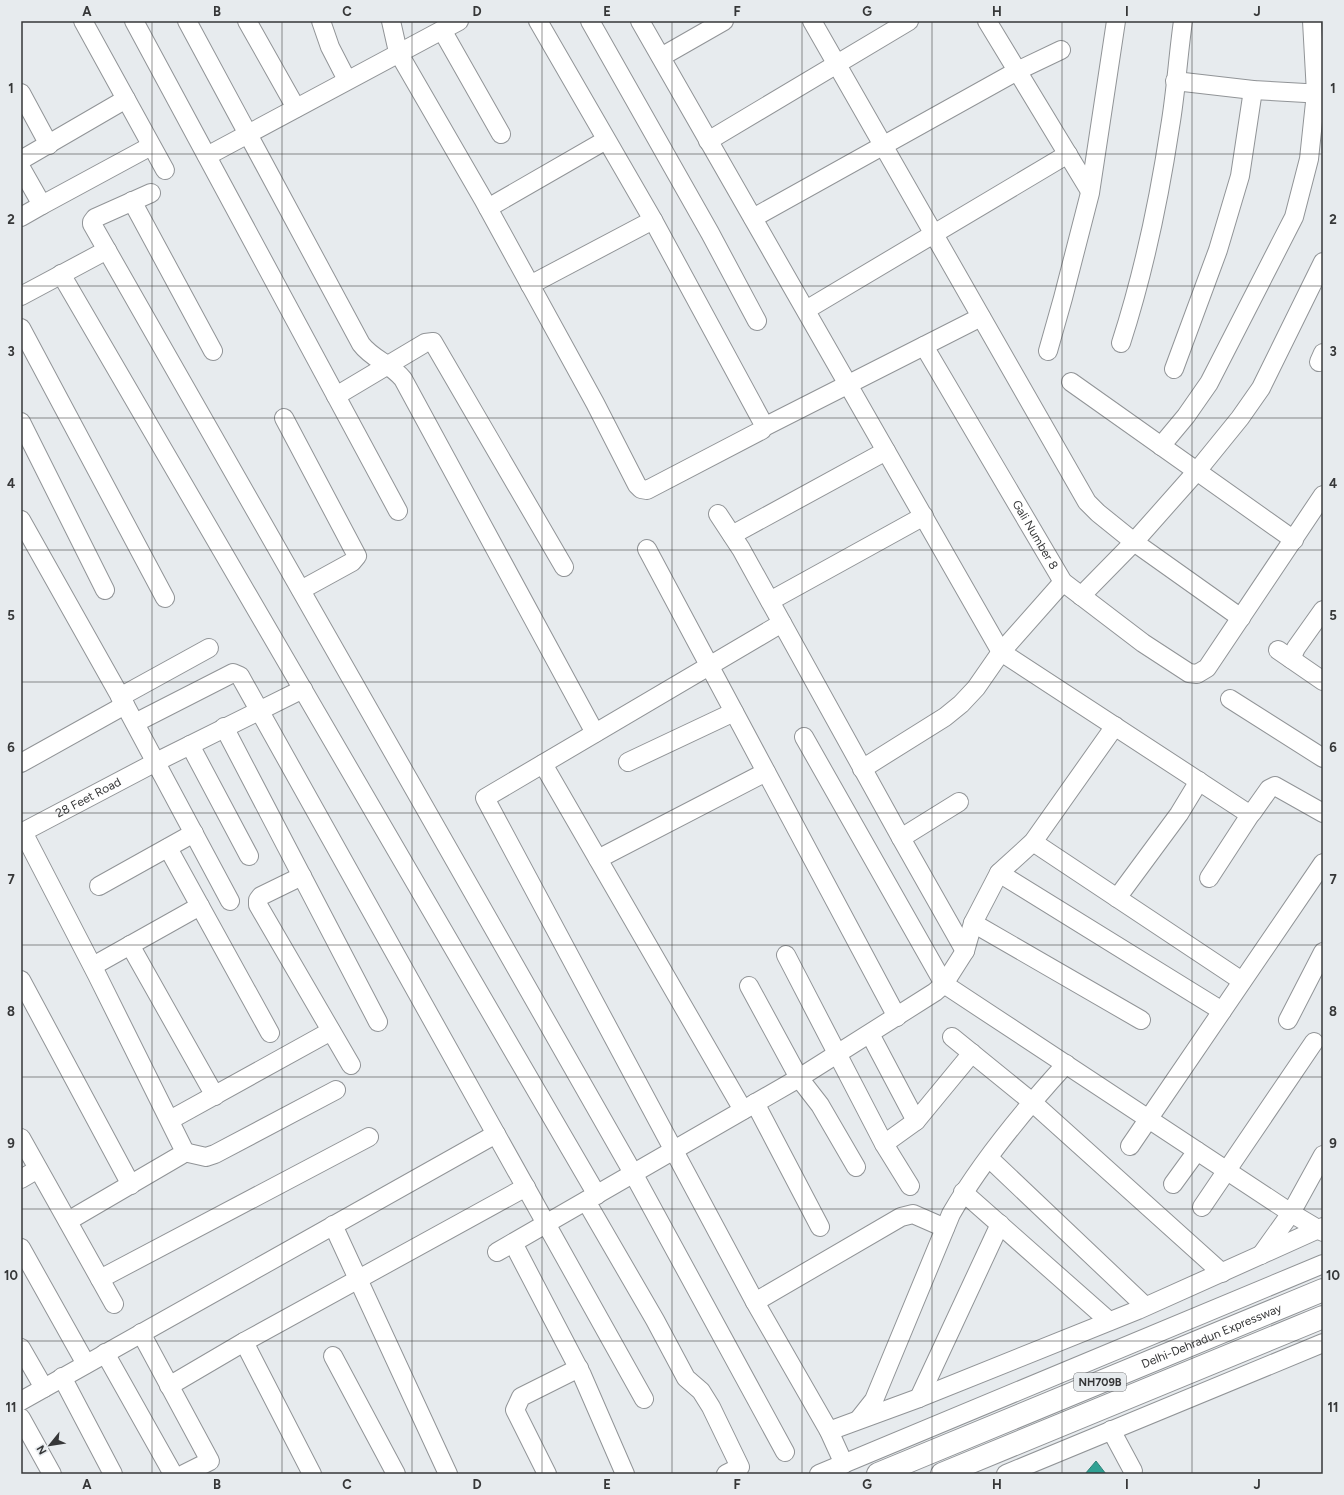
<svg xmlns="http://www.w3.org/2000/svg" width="1344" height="1495" font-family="Figtree,sans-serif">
<defs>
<pattern id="water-ripples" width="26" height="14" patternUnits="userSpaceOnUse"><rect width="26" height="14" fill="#30a194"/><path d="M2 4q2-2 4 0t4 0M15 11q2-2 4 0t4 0" fill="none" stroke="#2a847a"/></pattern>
</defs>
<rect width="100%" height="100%" fill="#e7ebee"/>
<path fill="url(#water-ripples)" stroke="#328178" d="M1096,1461L1106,1474H1085Z"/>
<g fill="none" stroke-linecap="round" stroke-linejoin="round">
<defs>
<g id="minor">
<path d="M83,21L165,170"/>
<path d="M134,21L398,511"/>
<path d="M187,21L361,344C372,359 391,364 403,379L595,733"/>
<path d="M247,21L296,108"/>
<path d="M321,21L330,47L347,80"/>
<path d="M391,21L398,52L483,199L595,403L637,485L641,489L647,490L762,430L764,425L653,220L538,21"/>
<path d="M590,21L710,233L757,321"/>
<path d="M640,21L1001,652L1249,814L1252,813L1269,789L1275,786L1323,813"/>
<path d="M812,21L1087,502L1098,513L1134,542L1241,618"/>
<path d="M987,21L1090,191"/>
<path d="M442,30L501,134"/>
<path d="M661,57L724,21"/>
<path d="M1175,81L1253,90L1323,94"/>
<path d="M21,93L49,145"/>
<path d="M708,141L909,21"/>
<path d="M207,156L459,21"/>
<path d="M21,160L126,99"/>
<path d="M21,168L42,205L151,146"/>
<path d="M151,193L95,218L92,222V224L633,1173L785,1452"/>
<path d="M132,201L213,351"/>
<path d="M488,208L606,140"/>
<path d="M21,217L42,205"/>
<path d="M753,218L1017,71L1061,50"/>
<path d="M61,274L597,1195"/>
<path d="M530,285L653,220"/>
<path d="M21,296L107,250"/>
<path d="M806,310L1068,154"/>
<path d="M21,328L165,598"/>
<path d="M1121,343C1144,272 1159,200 1170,127C1176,92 1178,56 1183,21"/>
<path id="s1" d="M924,346L1063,582L1143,643L1189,673L1197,674L1207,668L1323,495"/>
<path d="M1048,351L1063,298L1090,193L1116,21"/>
<path d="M1319,362L1323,353"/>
<path d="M1174,369L1218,250L1240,176L1253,90"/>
<path d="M1071,382L1294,540"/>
<path d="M336,396L425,343L433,342L564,567"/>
<path d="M284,418L357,556L352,562L301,590"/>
<path d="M21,422L105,590"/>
<path d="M764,427L981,317"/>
<path d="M1161,446L1186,416L1209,383L1294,217L1309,159L1316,93L1312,21"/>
<path d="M718,514L741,549L901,838L965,951"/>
<path d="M21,520L125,705L230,901"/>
<path d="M732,535L886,451"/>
<path d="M647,549L897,1017"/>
<path d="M1081,596L1134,542L1197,471L1240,418L1261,388L1323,262"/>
<path d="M770,601L924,516"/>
<path d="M782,623L485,798L755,1302L829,1431L844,1464"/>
<path d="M1278,650L1323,681"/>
<path d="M1291,659L1296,648L1323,610"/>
<path d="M120,697L209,648"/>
<path d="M1230,699L1323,758"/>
<path d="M135,723L233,673L240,676L644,1399"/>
<path d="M224,727L378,1022"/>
<path d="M804,737L944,984L1291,1213L1323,1232"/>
<path d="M190,745L249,856"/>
<path d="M628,762L734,712"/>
<path d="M21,763L125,705"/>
<path d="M543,764L743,1110"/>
<path d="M862,769L945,717L961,704L976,688L1001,652L1063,582"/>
<path d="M23,832L97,975L184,1150L181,1155L68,1221"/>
<path id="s2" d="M21,833L156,762L303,689"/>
<path d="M901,838L959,802"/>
<path d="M1033,842L1242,981"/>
<path d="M168,848L270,1033"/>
<path d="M598,859L766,772"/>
<path d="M999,873L1222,1011"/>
<path d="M302,876L261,896L258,900V905L351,1065"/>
<path d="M1209,878L1250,815"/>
<path d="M99,886L194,833"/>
<path d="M1117,898L1179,814L1199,781"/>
<path d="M973,923L1141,1020"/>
<path d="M130,945L215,1096"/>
<path d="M786,955L884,1144L910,1186"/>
<path d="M93,966L200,906"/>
<path d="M21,980L131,1185"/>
<path d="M749,986L799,1078L820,1105L856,1167"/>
<path d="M1288,1020L1323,952"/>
<path d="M870,1034L916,1121"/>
<path d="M952,1037L1032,1102L1222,1273"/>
<path d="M755,1103L820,1227"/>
<path d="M170,1120L331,1031"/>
<path d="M21,1138L114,1304"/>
<path d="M884,1144L916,1121L972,1053"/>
<path d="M1130,1146L1323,863"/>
<path d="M184,1152L206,1157L215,1154L336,1090"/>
<path d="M989,1158L1145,1306"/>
<path d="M21,1179L38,1169"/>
<path d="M1173,1184L1197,1151"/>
<path d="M963,1192L1109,1321"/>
<path d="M586,1201L655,1320L686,1378L701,1391L711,1407L740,1467L726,1474"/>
<path d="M1202,1207L1314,1042"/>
<path d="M333,1225L448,1474"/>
<path d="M513,1243L582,1375L625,1474"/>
<path d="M21,1248L86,1364"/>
<path d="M497,1252L799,1078L935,992L944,984L965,951L973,923L999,873L1033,842L1115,726"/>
<path d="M1261,1255L1291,1213L1323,1155"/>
<path d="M100,1279L369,1137"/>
<path d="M755,1302L901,1217L913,1214L945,1228"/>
<path d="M141,1333L210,1461L184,1474"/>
<path d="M244,1342L312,1474"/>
<path d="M21,1348L44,1388"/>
<path d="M105,1353L173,1474"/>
<path d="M333,1356L396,1474"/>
<path d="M62,1377L113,1474"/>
<path d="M169,1386L244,1342L526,1187"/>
<path d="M919,1398L1000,1224"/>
<path d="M21,1401L496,1134"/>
<path d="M21,1418L52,1474"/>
<path d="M859,1419L874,1400L951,1214C982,1160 1024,1110 1066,1064"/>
<path d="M1111,1430L1133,1471"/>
<path d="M829,1431L919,1398L1138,1310L1323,1227"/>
<path d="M547,1474L515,1410L521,1397L579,1368"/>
<path d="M819,1474L1323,1264"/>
<path d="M1006,1474L1323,1343"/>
</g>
<g id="highway">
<path id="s3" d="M878,1474L1323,1290"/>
<path d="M942,1474L1323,1317"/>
</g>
</defs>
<use href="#minor" stroke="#919497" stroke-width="20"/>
<use href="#highway" stroke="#919497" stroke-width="24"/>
<use href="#minor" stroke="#fff" stroke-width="18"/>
<use href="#highway" stroke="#fff" stroke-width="22"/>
</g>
<path fill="none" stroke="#363738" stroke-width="1" stroke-opacity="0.55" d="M152,21V1474M282,21V1474M412,21V1474M542,21V1474M672,21V1474M802,21V1474M932,21V1474M1062,21V1474M1192,21V1474M21,154H1323M21,286H1323M21,418H1323M21,550H1323M21,682H1323M21,813H1323M21,945H1323M21,1077H1323M21,1209H1323M21,1341H1323"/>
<g text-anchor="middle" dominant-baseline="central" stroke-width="3.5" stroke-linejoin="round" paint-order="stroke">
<rect fill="#e7ebee" stroke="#6b6d6f" stroke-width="1" x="1074" y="1373" width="52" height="18" rx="3"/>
<g font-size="11" font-weight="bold" fill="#363738">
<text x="1100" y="1382">NH709B</text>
</g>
<g font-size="12" fill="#363738" stroke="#e7ebee">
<text stroke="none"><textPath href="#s1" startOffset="219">Gali Number 8</textPath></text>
<text stroke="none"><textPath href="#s2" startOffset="76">28 Feet Road</textPath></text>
<text stroke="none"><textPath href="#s3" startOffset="361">Delhi-Dehradun Expressway</textPath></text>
</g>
</g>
<rect width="1344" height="1495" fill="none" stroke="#e7ebee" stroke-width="44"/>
<g transform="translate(50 1445) rotate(240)" stroke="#e7ebee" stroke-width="3" paint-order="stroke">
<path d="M0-3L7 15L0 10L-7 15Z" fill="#363738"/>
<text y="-6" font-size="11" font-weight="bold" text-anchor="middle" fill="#363738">N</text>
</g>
<rect x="22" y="22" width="1300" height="1451" fill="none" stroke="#363738" stroke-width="1.5"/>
<g font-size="13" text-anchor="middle" font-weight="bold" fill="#363738">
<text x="87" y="16">A</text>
<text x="217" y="16">B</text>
<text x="347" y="16">C</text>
<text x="477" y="16">D</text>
<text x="607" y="16">E</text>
<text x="737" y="16">F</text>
<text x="867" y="16">G</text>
<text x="997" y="16">H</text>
<text x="1127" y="16">I</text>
<text x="1257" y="16">J</text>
<text x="11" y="93">1</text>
<text x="1333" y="93">1</text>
<text x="11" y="224">2</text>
<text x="1333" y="224">2</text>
<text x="11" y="356">3</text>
<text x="1333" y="356">3</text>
<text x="11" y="488">4</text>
<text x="1333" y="488">4</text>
<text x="11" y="620">5</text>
<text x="1333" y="620">5</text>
<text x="11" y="752">6</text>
<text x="1333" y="752">6</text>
<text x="11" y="884">7</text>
<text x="1333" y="884">7</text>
<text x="11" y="1016">8</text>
<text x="1333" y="1016">8</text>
<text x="11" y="1148">9</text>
<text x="1333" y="1148">9</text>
<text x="11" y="1280">10</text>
<text x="1333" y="1280">10</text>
<text x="11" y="1412">11</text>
<text x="1333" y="1412">11</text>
<text x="87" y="1489">A</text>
<text x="217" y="1489">B</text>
<text x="347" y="1489">C</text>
<text x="477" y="1489">D</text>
<text x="607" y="1489">E</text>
<text x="737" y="1489">F</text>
<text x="867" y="1489">G</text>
<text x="997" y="1489">H</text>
<text x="1127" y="1489">I</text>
<text x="1257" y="1489">J</text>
</g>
</svg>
